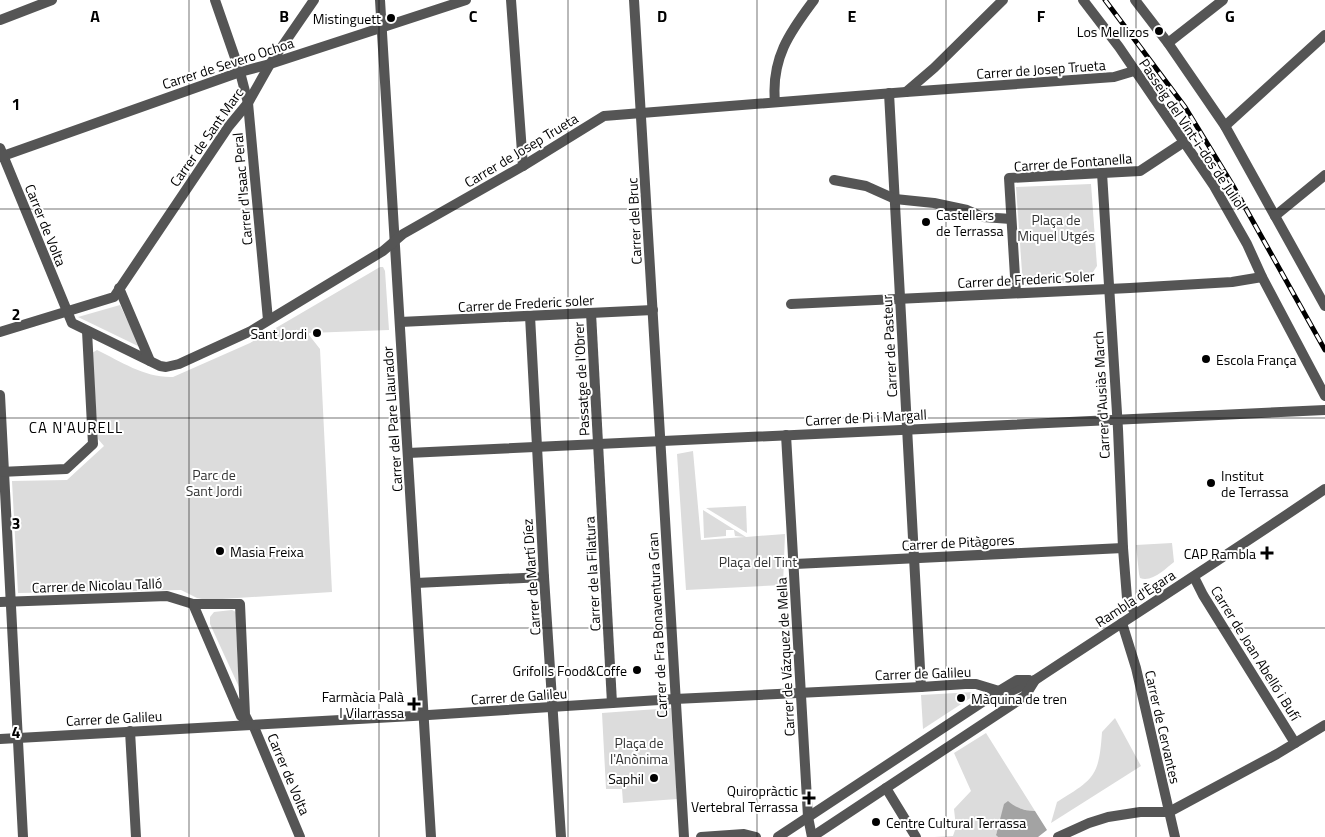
<svg xmlns="http://www.w3.org/2000/svg" width="1325" height="837" font-family="'Titillium Web',sans-serif">
<rect width="100%" height="100%" fill="#fff"/>
<g fill="#dcdcdc">
<path d="M1091,184L1097,266L1087,281L1023,286L1016,187Z"/>
<path d="M380,267H383L385,271L389,330L309,333V335L320,349L332,592L207,600L197,598L181,590L18,593L12,481L67,480L104,446L98,439L92,353L97,350C122,362 145,378 173,377L250,343Z"/>
<path d="M120,305L140,347L78,317Z"/>
<path d="M693,451L701,540L745,537L735,536L734,530H726V536L704,538L703,510L746,537L785,534L783,585L686,590L677,454Z"/>
<path d="M746,506L747,533L706,508Z"/>
<path d="M1172,543L1174,562C1166,568 1152,583 1140,578L1139,574L1136,545Z"/>
<path d="M232,610L236,612V627L239,687L210,624V617L214,612Z"/>
<path d="M974,692L975,695L923,729L921,695Z"/>
<path d="M671,708L677,799L623,803L622,789H606L602,713Z"/>
<path d="M1115,718L1141,766L1051,823L1057,802C1094,779 1099,777 1102,732Z"/>
<path d="M986,733L1035,811H1029L1015,807L1001,820L996,834L998,837H934L953,836L956,827L954,809L971,791L954,753Z"/>
</g>
<path fill="#a3a3a3" d="M1008,801C1016,808 1025,811 1035,811L1047,830L1038,837H998L996,835L1004,804Z"/>
<g fill="none" stroke-linecap="round" stroke-linejoin="round">
<g stroke="#555" stroke-width="10">
<path d="M215,0L240,72L248,103L268,320"/>
<path d="M380,0L431,837"/>
<path d="M511,0L523,166"/>
<path d="M634,0L684,837"/>
<path d="M1083,0L1119,47L1214,186L1247,244L1262,277L1325,396"/>
<path d="M1135,0L1168,43L1225,126L1325,306"/>
<path d="M0,20L52,0"/>
<path d="M1168,43L1223,0"/>
<path d="M906,92L934,68L1003,0"/>
<path d="M889,93L921,687"/>
<path d="M775,102C771,59 789,33 814,0"/>
<path d="M1225,126L1325,35"/>
<path d="M0,148L72,323L160,366L166,367L179,364L251,331L383,251L403,234L523,166L604,116L906,92L1114,77L1134,71"/>
<path d="M0,157L240,72L270,64L466,0"/>
<path d="M1102,173L1118,429L1123,548L1127,598L1135,613"/>
<path d="M834,180L866,186L895,199L934,203L967,210L983,217L1011,219"/>
<path d="M1275,216L1325,175"/>
<path d="M119,288L150,361"/>
<path d="M1016,293L1009,178L1140,171L1184,142"/>
<path d="M791,304L1130,288L1232,282L1262,277"/>
<path d="M591,313L612,703"/>
<path d="M530,316L544,577L561,837"/>
<path d="M400,322L653,310"/>
<path d="M0,332L114,297L229,126L248,103L270,64L314,0"/>
<path d="M0,395L23,837"/>
<path d="M786,435L808,817L812,837"/>
<path d="M408,453L1325,410"/>
<path d="M0,472L66,469L93,444L87,331"/>
<path d="M795,564L1123,548"/>
<path d="M1194,577L1203,595L1295,743"/>
<path d="M416,583L544,577"/>
<path d="M0,602L167,596L193,604"/>
<path d="M1122,623L1136,668L1175,837"/>
<path d="M250,725L245,715L240,604H193L241,716L254,727L300,837"/>
<path d="M130,731L136,837"/>
<path d="M0,739L413,716L675,699L921,687L965,684H976L999,691L1009,692L1035,680"/>
<path d="M886,788L916,837"/>
<path d="M701,837L744,834L756,837"/>
<path d="M778,837L999,691L1017,680H1029"/>
<path d="M812,837L1025,696L1035,680C1132,616 1229,554 1325,489"/>
<path d="M1058,837L1089,823L1108,817L1140,812H1169L1277,754L1325,725"/>
</g>
<defs>
<path id="rail" d="M1105,0L1185,107L1232,184L1325,350"/>
</defs>
<use href="#rail" stroke="#000" stroke-width="5"/>
<use href="#rail" stroke="#fff" stroke-width="3" stroke-dasharray="9" stroke-linecap="butt"/>
</g>
<path fill="none" stroke="#000" stroke-width="1" stroke-opacity="0.55" d="M189,0V837M379,0V837M568,0V837M757,0V837M946,0V837M1136,0V837M0,209H1325M0,418H1325M0,628H1325"/>
<g fill="#000" stroke="#fff" stroke-width="2">
<circle cx="391" cy="18" r="5"/>
<circle cx="1159" cy="31" r="5"/>
<circle cx="926" cy="222" r="5"/>
<circle cx="317" cy="333" r="5"/>
<circle cx="1206" cy="359" r="5"/>
<circle cx="1211" cy="483" r="5"/>
<circle cx="220" cy="551" r="5"/>
<path d="M1264.5 545.5h5v5h5v5h-5v5h-5v-5h-5v-5h5z"/>
<circle cx="637" cy="670" r="5"/>
<circle cx="961" cy="698" r="5"/>
<path d="M411.5 696.5h5v5h5v5h-5v5h-5v-5h-5v-5h5z"/>
<circle cx="654" cy="778" r="5"/>
<path d="M806.5 790.5h5v5h5v5h-5v5h-5v-5h-5v-5h5z"/>
<circle cx="876" cy="822" r="5"/>
</g>
<g text-anchor="middle" dominant-baseline="central" stroke-width="4" stroke-linejoin="round" paint-order="stroke">
<g font-size="14" fill="#000" stroke="#fff" text-anchor="end">
<text x="381" y="18">Mistinguett</text>
<text x="1149" y="31">Los Mellizos</text>
<text x="936" y="214" text-anchor="start">Castellers<tspan x="936" dy="16">de Terrassa</tspan></text>
<text x="307" y="333">Sant Jordi</text>
<text x="1216" y="359" text-anchor="start">Escola França</text>
<text x="1221" y="475" text-anchor="start">Institut<tspan x="1221" dy="16">de Terrassa</tspan></text>
<text x="230" y="551" text-anchor="start">Masia Freixa</text>
<text x="1256" y="553">CAP Rambla</text>
<text x="627" y="670">Grifolls Food&amp;Coffe</text>
<text x="404" y="696">Farmàcia Palà<tspan x="404" dy="16">I Vilarrassa</tspan></text>
<text x="971" y="698" text-anchor="start">Màquina de tren</text>
<text x="644" y="778">Saphil</text>
<text x="798" y="790">Quiropràctic<tspan x="798" dy="16">Vertebral Terrassa</tspan></text>
<text x="886" y="822" text-anchor="start">Centre Cultural Terrassa</text>
</g>
<g font-size="14" fill="#000" stroke="#fff">
<text transform="translate(228 63) rotate(-18)">Carrer de Severo Ochoa</text>
<text transform="translate(1041 69) rotate(-4)">Carrer de Josep Trueta</text>
<text transform="translate(1193 134) rotate(56)">Passeig del Vint-i-dos de Juliol</text>
<text transform="translate(206 137) rotate(-55)">Carrer de Sant Marc</text>
<text transform="translate(521 150) rotate(-31)">Carrer de Josep Trueta</text>
<text transform="translate(1073 162) rotate(-4)">Carrer de Fontanella</text>
<text transform="translate(242 189) rotate(-95)">Carrer d'Isaac Peral</text>
<text transform="translate(634 221) rotate(-93)">Carrer del Bruc</text>
<text transform="translate(46 225) rotate(68)">Carrer de Volta</text>
<text transform="translate(1026 279) rotate(-3)">Carrer de Frederic Soler</text>
<text transform="translate(526 303) rotate(-3)">Carrer de Frederic soler</text>
<text transform="translate(889 346) rotate(-93)">Carrer de Pasteur</text>
<text transform="translate(581 379) rotate(-93)">Passatge de l'Obrer</text>
<text transform="translate(1101 395) rotate(-93)">Carrer d'Ausiàs March</text>
<text transform="translate(866 417) rotate(-3)">Carrer de Pi i Margall</text>
<text transform="translate(392 419) rotate(-94)">Carrer del Pare Llaurador</text>
<text transform="translate(958 542) rotate(-3)">Carrer de Pitàgores</text>
<text transform="translate(592 574) rotate(-93)">Carrer de la Filatura</text>
<text transform="translate(531 577) rotate(-94)">Carrer de Martí Díez</text>
<text transform="translate(97 585) rotate(-2)">Carrer de Nicolau Talló</text>
<text transform="translate(1135 598) rotate(-33)">Rambla d'Ègara</text>
<text transform="translate(657 625) rotate(-93)">Carrer de Fra Bonaventura Gran</text>
<text transform="translate(1256 653) rotate(58)">Carrer de Joan Abelló i Bufí</text>
<text transform="translate(785 657) rotate(-93)">Carrer de Vázquez de Mella</text>
<text transform="translate(923 673) rotate(-2)">Carrer de Galileu</text>
<text transform="translate(519 696) rotate(-4)">Carrer de Galileu</text>
<text transform="translate(114 718) rotate(-3)">Carrer de Galileu</text>
<text transform="translate(1163 727) rotate(77)">Carrer de Cervantes</text>
<text transform="translate(289 774) rotate(67)">Carrer de Volta</text>
</g>
<g font-size="14" fill="#333" stroke="#fff">
<text x="1056" y="219">Plaça de<tspan x="1056" dy="16">Miquel Utgés</tspan></text>
<text x="214" y="474">Parc de<tspan x="214" dy="16">Sant Jordi</tspan></text>
<text x="758" y="561">Plaça del Tint</text>
<text x="639" y="742">Plaça de<tspan x="639" dy="16">l'Anònima</tspan></text>
</g>
<g font-size="15" letter-spacing="1" fill="#000" stroke="#fff">
<text x="76" y="427">CA N'AURELL</text>
</g>
</g>
<g font-size="16" text-anchor="middle" font-weight="bold" fill="#000" stroke="#fff" stroke-width="4" stroke-linejoin="round" paint-order="stroke">
<text x="95" y="22">A</text>
<text x="284" y="22">B</text>
<text x="473" y="22">C</text>
<text x="662" y="22">D</text>
<text x="852" y="22">E</text>
<text x="1041" y="22">F</text>
<text x="1230" y="22">G</text>
<text x="16" y="110">1</text>
<text x="16" y="320">2</text>
<text x="16" y="529">3</text>
<text x="16" y="738">4</text>
</g>
</svg>
